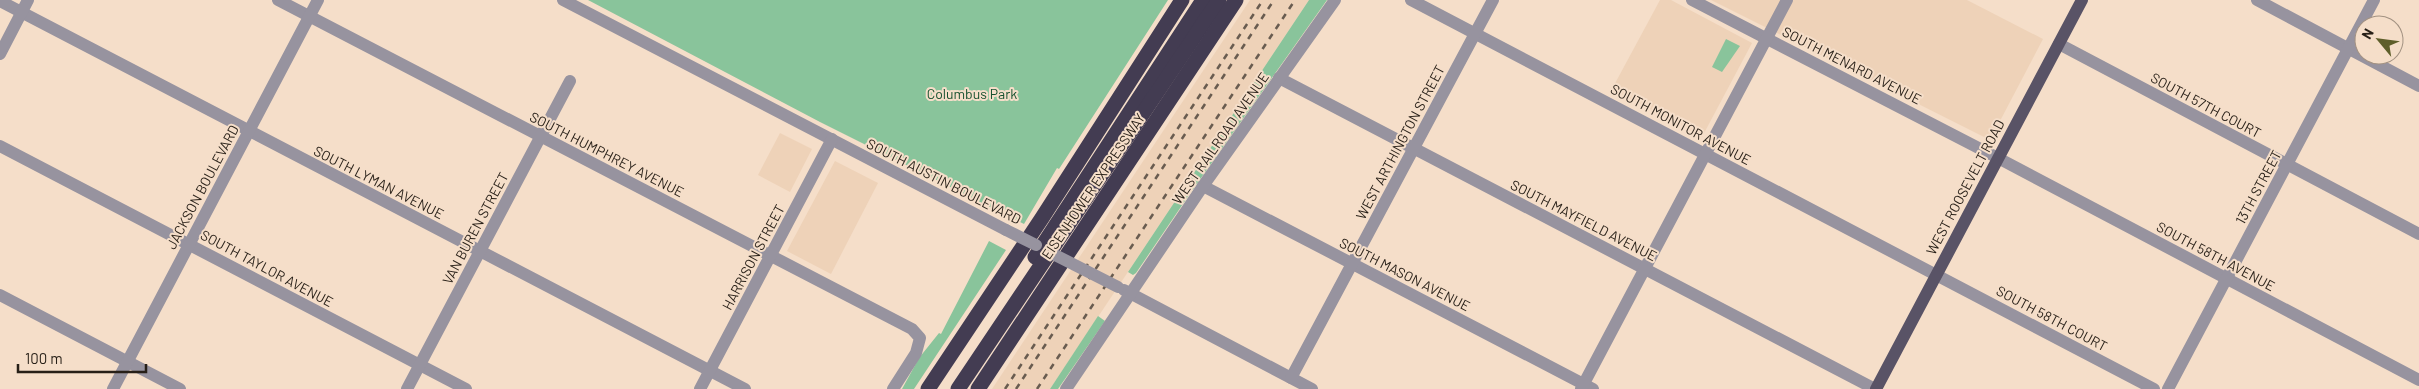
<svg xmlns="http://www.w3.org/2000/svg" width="2419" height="389" font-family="Barlow,sans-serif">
<rect width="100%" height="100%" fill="#f5dec9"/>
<g fill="#eed2b8">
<path d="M1250,0H1309L1050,389H992Z"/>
<path d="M1660,0H1671L1752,43L1702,137L1612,89Z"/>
<path d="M1711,0H1967L2043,39L1990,140Z"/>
<path d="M780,133L812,149L790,192L758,175Z"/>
<path d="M835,161L878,183L831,274L787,251Z"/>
</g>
<g fill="#89c49b">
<path d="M588,0H1168L1059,169L1057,168L1024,224L820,122Z"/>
<path d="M1309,0H1327L1189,195L1136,273L1133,275L1128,272Z"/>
<path d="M1726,39L1740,46L1722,72L1712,67Z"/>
<path d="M989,241L1006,250L914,389H902L919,358L939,333L941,334Z"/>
<path d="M1098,316L1105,321L1058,389H1050Z"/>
</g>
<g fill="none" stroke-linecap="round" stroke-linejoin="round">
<g stroke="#97939f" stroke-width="12">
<path d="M278,0L912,329L920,338L916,353L893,389"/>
<path d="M563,0L1006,230"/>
<path d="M1411,0L2154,389"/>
<path d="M1692,0L1998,158L2419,380"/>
<path d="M2257,0L2419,86"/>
<path d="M0,1L745,389"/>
<path d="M2059,44L2419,234"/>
<path d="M0,54L28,0"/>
<path d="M1279,78L1875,389"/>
<path d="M0,146L466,389"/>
<path d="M1203,186L1593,389"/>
<path d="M1124,290L1312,389"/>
<path d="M0,295L180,389"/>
<path d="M1291,378L1493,0"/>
<path d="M113,389L318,0"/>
<path d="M407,389L570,81"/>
<path d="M700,389L832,139"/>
<path d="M1066,389L1203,186L1335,0"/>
<path d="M1581,389L1787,0"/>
<path d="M2168,389L2374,0"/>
</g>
<path stroke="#595366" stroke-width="12" d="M1876,389L2082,0"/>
<g stroke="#433c52" stroke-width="15">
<path d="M1035,257L1203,0"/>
<path d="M928,389L1042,218L1182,0"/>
<path d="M958,389L1219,0"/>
<path d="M978,389L1236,0"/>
</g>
<g stroke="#695c50" stroke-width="2.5" stroke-dasharray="6 6" stroke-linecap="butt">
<path d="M1005,389L1263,0"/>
<path d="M1016,389L1274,0"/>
<path d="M1037,389L1295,0"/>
</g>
<g stroke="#97939f" stroke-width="12">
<path d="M1006,230L1036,245"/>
<path d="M1055,255L1118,287"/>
</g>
</g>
<g text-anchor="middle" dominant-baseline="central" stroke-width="4" stroke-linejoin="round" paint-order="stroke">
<g font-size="14" fill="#271f17" stroke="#f5dec9">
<text transform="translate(1852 65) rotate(27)">SOUTH MENARD AVENUE</text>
<text transform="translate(2206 105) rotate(28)">SOUTH 57TH COURT</text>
<text transform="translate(1681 124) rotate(28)">SOUTH MONITOR AVENUE</text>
<text transform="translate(1220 138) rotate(-55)">WEST RAILROAD AVENUE</text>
<text transform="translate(1400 142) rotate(-62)">WEST ARTHINGTON STREET</text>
<text transform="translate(607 154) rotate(27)">SOUTH HUMPHREY AVENUE</text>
<text transform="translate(944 181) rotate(27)">SOUTH AUSTIN BOULEVARD</text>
<text transform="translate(379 182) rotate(27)">SOUTH LYMAN AVENUE</text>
<text transform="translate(1093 186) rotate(-56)">EISENHOWER EXPRESSWAY</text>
<text transform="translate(202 187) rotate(-62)">JACKSON BOULEVARD</text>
<text transform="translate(1965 187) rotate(-62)">WEST ROOSEVELT ROAD</text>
<text transform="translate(2258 187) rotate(-62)">13TH STREET</text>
<text transform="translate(1584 220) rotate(27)">SOUTH MAYFIELD AVENUE</text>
<text transform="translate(475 228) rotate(-62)">VAN BUREN STREET</text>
<text transform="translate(2216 256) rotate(28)">SOUTH 58TH AVENUE</text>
<text transform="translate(753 257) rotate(-62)">HARRISON STREET</text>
<text transform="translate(267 268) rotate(28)">SOUTH TAYLOR AVENUE</text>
<text transform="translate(1405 274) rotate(27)">SOUTH MASON AVENUE</text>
<text transform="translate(2052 318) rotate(28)">SOUTH 58TH COURT</text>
</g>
<g font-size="14" fill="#16512f" stroke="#f5dec9">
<text x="972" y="93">Columbus Park</text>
</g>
</g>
<g transform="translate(2379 40) rotate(299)"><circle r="24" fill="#f5dec9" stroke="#a39282"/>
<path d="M0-4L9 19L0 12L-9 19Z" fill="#5e5e2a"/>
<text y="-8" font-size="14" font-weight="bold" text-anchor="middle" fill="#271f17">N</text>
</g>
<path d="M18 364v8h128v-8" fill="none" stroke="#271f17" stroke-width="2.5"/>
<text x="25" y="364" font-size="15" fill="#271f17" stroke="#f5dec9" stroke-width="4" paint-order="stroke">100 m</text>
</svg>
